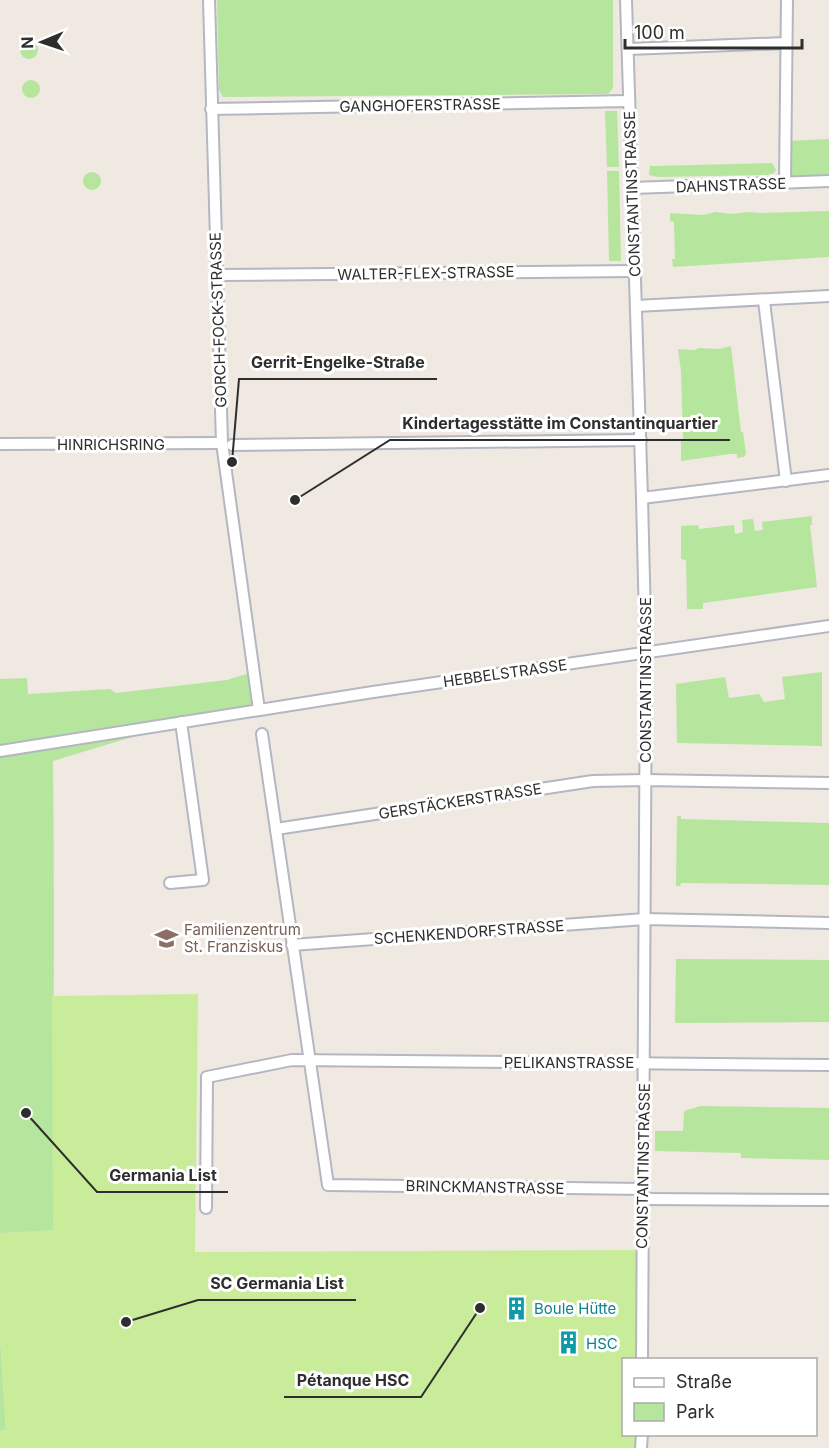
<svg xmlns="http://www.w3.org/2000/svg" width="829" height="1448" font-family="Inter,sans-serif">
<rect width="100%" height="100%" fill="#efe9e1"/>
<g fill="#b6e59e">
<path d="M217,0H613V88L608,94L223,97L219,90Z"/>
<circle cx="29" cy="50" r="9"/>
<circle cx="31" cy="89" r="9"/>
<path d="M605,111H617L619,167H607Z"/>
<path d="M829,139V181L785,182L786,141Z"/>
<path d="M772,163L776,170L774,173L768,175L657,177L649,175L650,166H654Z"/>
<path d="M607,171H619L621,261H609Z"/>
<circle cx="92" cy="181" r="9"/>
<path d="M829,211V257L673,267L672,259H675L674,222L670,221V213L703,215L716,212L731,214L748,212L760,213Z"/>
<path d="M731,346L741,432H743L746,453L744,457L737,458V454H730L681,461V439H683L681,371L678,349L695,350L699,348L719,349Z"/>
<path d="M812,516V525H810L817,587L703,603V609H687L686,560L681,559V526L698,525L699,529L734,525L735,534L743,532L742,520L753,519L755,531L763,530L762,522Z"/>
<path d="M253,672L259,710L181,722L53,761C55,918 53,1074 53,1231L0,1233V679L27,678L28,694L110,689L116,693L227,680Z"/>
<path d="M822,672V746L677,743L676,684L725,677L729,698L759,694L764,702L785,699L782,677Z"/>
<path d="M677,816H681V819L829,823V885L681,883L680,886H676Z"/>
<path d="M676,959L829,960V1022L675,1023Z"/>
<path d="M700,1106L829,1108V1160L741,1158V1153L655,1151V1131H683L684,1111Z"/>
<path d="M0,1336L6,1430L0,1431Z"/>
</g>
<path fill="#c9ec9a" d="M198,994L195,1252L642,1250V1359L624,1360V1434L641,1435V1448H0V1431L6,1430L0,1336V1233L53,1230L52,996Z"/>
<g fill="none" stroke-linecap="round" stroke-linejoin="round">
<defs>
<g id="street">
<path d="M209,0L222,443L259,710"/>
<path d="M626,0L642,498L646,662L642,1360"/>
<path d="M628,49L786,43"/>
<path d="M211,109L629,101"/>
<path d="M785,182L787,0"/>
<path d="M632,188L829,181"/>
<path d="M217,275L635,271"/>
<path d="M764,301L786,481"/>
<path d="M636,306L829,296"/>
<path d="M0,444L222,443"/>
<path d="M232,445L641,440"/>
<path d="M642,498L829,475"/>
<path d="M262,734L328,1185L643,1189"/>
<path d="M0,751L373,692L829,626"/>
<path d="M276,829L593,781L645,780L829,783"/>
<path d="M170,883L203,880L181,722"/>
<path d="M292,945L645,919L829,923"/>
<path d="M643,1199L829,1200"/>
<path d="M206,1208L207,1077L292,1060L829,1065"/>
<path d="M641,1448L642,1434"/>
</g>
</defs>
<use href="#street" stroke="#b4b7c1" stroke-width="14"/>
<use href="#street" stroke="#fff" stroke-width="10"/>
</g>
<defs>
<symbol id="school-bare" viewBox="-9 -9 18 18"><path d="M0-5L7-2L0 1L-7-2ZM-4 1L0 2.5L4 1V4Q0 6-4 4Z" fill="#8d6e63" stroke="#fff" stroke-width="2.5" paint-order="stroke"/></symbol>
<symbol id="building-bare" viewBox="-9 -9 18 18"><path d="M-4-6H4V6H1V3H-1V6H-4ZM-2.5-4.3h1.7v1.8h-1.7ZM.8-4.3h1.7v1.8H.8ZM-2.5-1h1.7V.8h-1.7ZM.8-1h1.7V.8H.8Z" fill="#0f9aa8" stroke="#fff" stroke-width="2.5" paint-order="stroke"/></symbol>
</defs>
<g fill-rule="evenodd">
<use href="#school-bare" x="150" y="922" width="33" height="33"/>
<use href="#building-bare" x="500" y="1292" width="33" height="33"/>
<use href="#building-bare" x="552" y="1326" width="33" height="33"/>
</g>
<g text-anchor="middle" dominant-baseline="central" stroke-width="6" stroke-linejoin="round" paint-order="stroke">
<g font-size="15" fill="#2e2e2e" stroke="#fff">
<text transform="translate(420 105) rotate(-1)">GANGHOFERSTRASSE</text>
<text transform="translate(731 185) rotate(-2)">DAHNSTRASSE</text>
<text transform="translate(632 194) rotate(-92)">CONSTANTINSTRASSE</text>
<text transform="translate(426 273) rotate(-1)">WALTER-FLEX-STRASSE</text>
<text transform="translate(218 320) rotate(-92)">GORCH-FOCK-STRASSE</text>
<text x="111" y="444">HINRICHSRING</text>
<text transform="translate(505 673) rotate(-8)">HEBBELSTRASSE</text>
<text transform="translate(645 680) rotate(-90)">CONSTANTINSTRASSE</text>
<text transform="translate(460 801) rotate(-9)">GERSTÄCKERSTRASSE</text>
<text transform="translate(469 932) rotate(-4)">SCHENKENDORFSTRASSE</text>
<text x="569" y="1062">PELIKANSTRASSE</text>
<text transform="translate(643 1166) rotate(-89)">CONSTANTINSTRASSE</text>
<text transform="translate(485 1187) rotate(1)">BRINCKMANSTRASSE</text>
</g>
<g font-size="15" fill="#785e54" stroke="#fff" text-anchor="start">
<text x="184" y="929">Familienzentrum<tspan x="184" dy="17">St. Franziskus</tspan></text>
</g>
<g font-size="15" fill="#0d838f" stroke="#fff" text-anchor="start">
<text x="534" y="1308">Boule Hütte</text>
<text x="586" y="1343">HSC</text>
</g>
</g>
<path fill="none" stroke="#2e2e2e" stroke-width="2" d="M232 462L239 379H437M295 500L390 440H730M26 1113L97 1192H228M126 1322L198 1300H356M480 1308L421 1397H284"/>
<g fill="#2e2e2e" stroke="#fff" stroke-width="2">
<circle cx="232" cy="462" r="6"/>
<circle cx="295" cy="500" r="6"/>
<circle cx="26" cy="1113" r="6"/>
<circle cx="126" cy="1322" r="6"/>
<circle cx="480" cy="1308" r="6"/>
</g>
<g font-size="16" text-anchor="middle" font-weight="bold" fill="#2e2e2e" stroke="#fff" stroke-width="6" stroke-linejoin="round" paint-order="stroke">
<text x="338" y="368">Gerrit-Engelke-Straße</text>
<text x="560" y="429">Kindertagesstätte im Constantinquartier</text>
<text x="163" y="1181">Germania List</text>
<text x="277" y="1289">SC Germania List</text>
<text x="353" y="1386">Pétanque HSC</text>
</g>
<rect x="622" y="1358" width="195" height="78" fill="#ffffff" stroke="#ababab" stroke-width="1.5"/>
<rect x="634" y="1378" width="30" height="9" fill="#ffffff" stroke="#ababab" stroke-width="1.5"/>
<text x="676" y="1388" font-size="18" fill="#2e2e2e">Straße</text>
<rect x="634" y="1403" width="30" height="18" fill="#b6e59e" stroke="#ababab" stroke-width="1.5"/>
<text x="676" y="1418" font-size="18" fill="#2e2e2e">Park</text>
<g transform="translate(42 42) rotate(268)" stroke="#ffffff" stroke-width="4.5" paint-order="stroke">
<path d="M0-4.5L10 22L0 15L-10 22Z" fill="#2e2e2e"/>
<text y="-9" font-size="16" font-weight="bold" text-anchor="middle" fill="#2e2e2e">N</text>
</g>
<path d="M625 39v9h177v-9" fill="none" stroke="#2e2e2e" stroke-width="3"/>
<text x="634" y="39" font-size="18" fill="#2e2e2e" stroke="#ffffff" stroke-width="4.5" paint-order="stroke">100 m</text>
</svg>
